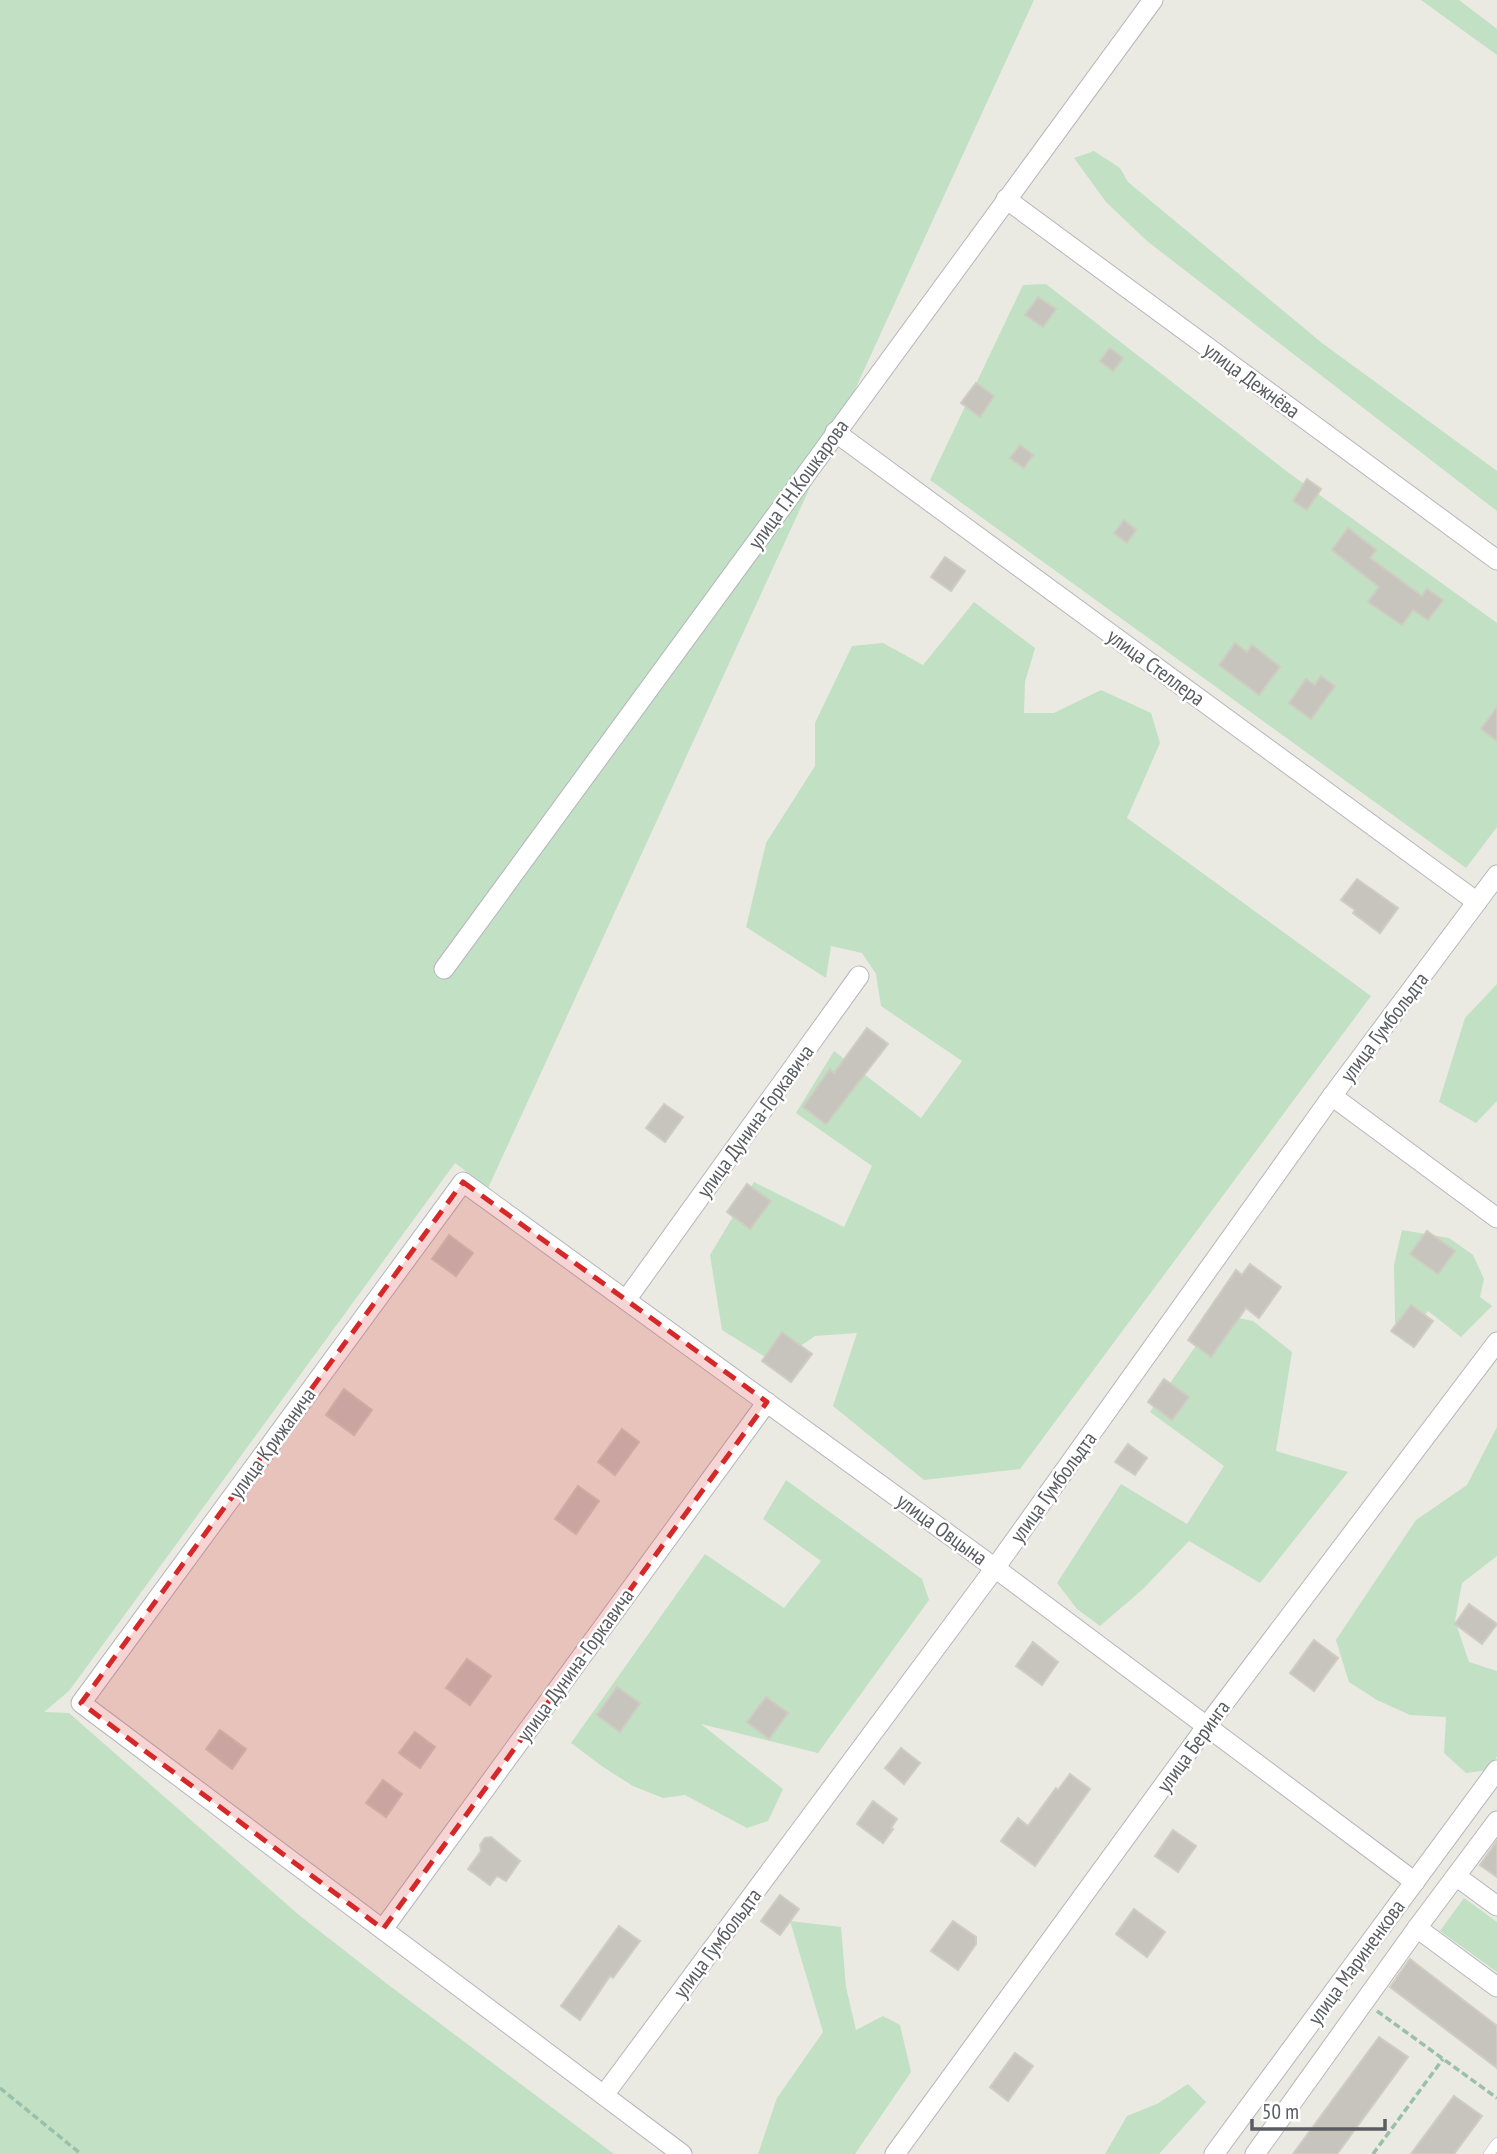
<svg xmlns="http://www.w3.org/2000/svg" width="1497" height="2154" font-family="'PT Sans Narrow',sans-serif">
<rect width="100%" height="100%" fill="#ebeae2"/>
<g fill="#c1e0c4">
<path d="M0,0H1034L488,1188L455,1163L69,1691L44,1712L69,1713L299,1915L386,1983L614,2154H0Z"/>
<path d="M1421,0H1459L1497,29V55Z"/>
<path d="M1094,151L1120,168L1128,182L1322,343L1497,471V511L1147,241L1106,202L1074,158Z"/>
<path d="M1046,284L1289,473L1497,623V827L1466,868L930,480L1023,285Z"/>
<path d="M974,602L1035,648L1025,682L1024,713H1054L1101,690L1151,713L1160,743L1127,818L1371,996L1020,1469L924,1480L833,1406L857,1333L815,1336L775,1363L722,1330L710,1255L754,1182L844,1227L872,1166L796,1113L834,1051L921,1118L962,1061L881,1006L876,974L862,953L831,946L826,978L746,927L766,843L815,766V723L852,646L883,643L923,665Z"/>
<path d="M1497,984V1101L1476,1123L1439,1102L1465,1018Z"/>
<path d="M1402,1230L1449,1238L1473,1255L1484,1279L1480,1297L1492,1306L1461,1337L1428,1311L1403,1338L1395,1322L1394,1265Z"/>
<path d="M1218,1314L1253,1321L1292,1352L1276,1451L1348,1472L1260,1583L1189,1541L1143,1589L1100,1626L1077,1609L1057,1583L1121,1484L1187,1524L1224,1466L1150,1412Z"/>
<path d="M1497,1427V1556L1462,1583L1455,1621L1469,1662L1497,1671V1756L1489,1770L1466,1773L1444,1753L1446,1717L1410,1715L1377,1700L1349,1682L1336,1640L1416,1520L1467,1485Z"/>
<path d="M786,1480L922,1579L929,1600L818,1753L701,1724L783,1789L768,1821L747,1828L685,1795L663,1798L633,1786L603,1767L571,1743L705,1554L784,1608L821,1561L763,1519Z"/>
<path d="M1464,1898L1497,1922V1972L1440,1931Z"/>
<path d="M790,1921L841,1927L846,1987L856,2030L883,2016L900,2025L911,2072L855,2154H758L777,2098L823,2032Z"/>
<path d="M1188,2084L1206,2102L1159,2154H1105L1127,2116L1157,2104Z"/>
</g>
<g fill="#c7c4be" stroke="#cfccc1" stroke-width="2">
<path d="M1038,297L1056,309L1043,327L1025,315Z"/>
<path d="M1110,348L1123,358L1113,371L1100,361Z"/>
<path d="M976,383L994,396L980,417L961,403Z"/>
<path d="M1020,445L1033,455L1024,468L1010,458Z"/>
<path d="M1307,479L1321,489L1307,510L1293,501Z"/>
<path d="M1124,520L1136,530L1127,543L1114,533Z"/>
<path d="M1348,528L1376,550L1370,558L1422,596L1427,589L1443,600L1428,620L1413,610L1402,625L1368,602L1379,587L1332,550Z"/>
<path d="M945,557L965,571L951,591L931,577Z"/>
<path d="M1235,643L1247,652L1252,645L1280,667L1259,695L1219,665Z"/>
<path d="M1321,676L1335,686L1311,719L1289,703L1306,679L1315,685Z"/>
<path d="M1497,707V741L1481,729Z"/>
<path d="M1357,879L1398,908L1380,933L1353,913L1355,910L1341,900Z"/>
<path d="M867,1028L888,1044L826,1124L803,1107L830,1069L834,1073Z"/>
<path d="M664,1104L683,1117L665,1142L646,1128Z"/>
<path d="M747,1184L771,1201L750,1229L727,1212Z"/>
<path d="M1427,1231L1455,1251L1438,1274L1410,1254Z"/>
<path d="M449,1235L473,1253L456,1276L432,1259Z"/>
<path d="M1250,1264L1281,1287L1259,1318L1246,1308L1211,1357L1188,1340L1236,1270L1242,1275Z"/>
<path d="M1411,1305L1433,1321L1414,1347L1391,1331Z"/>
<path d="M782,1332L812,1354L791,1382L762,1361Z"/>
<path d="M1164,1379L1189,1397L1172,1420L1148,1402Z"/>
<path d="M344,1389L372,1410L354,1435L326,1415Z"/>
<path d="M622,1429L639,1442L615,1475L598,1462Z"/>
<path d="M1128,1444L1147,1458L1135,1475L1115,1462Z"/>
<path d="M578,1486L599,1501L576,1534L555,1519Z"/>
<path d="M1469,1604L1497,1624L1482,1644L1455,1624Z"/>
<path d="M1314,1640L1338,1658L1314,1691L1290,1673Z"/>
<path d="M1033,1642L1058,1662L1042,1685L1016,1666Z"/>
<path d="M467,1659L491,1676L470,1705L446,1688Z"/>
<path d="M617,1687L640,1703L620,1732L597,1715Z"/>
<path d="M766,1697L788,1713L769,1739L747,1722Z"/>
<path d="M220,1730L246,1749L232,1769L206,1749Z"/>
<path d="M415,1732L435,1747L420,1768L399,1753Z"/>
<path d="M901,1748L920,1763L904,1784L885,1768Z"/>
<path d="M1070,1774L1090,1789L1035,1866L1001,1841L1018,1818L1028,1826L1056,1788L1058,1790Z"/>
<path d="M383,1780L402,1794L386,1817L366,1803Z"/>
<path d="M873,1801L897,1819L891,1828L893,1829L883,1843L857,1824Z"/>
<path d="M1173,1830L1196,1846L1178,1872L1155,1856Z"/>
<path d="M491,1837L520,1861L506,1881L497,1876L490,1885L468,1869L481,1851L480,1845L485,1838Z"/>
<path d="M1497,1841V1877L1480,1865Z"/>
<path d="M780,1895L799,1909L780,1935L761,1921Z"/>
<path d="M1134,1909L1165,1932L1147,1957L1116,1934Z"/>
<path d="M953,1921L976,1937V1944L958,1970L931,1951Z"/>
<path d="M619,1926L640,1941L613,1978L610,1976L580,2020L561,2006Z"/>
<path d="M1410,1959L1497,2026V2068L1390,1987Z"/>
<path d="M1379,2037L1408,2057L1337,2154H1293Z"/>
<path d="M1015,2053L1033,2066L1008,2101L990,2087Z"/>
<path d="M1454,2096L1482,2116L1454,2154H1411Z"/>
</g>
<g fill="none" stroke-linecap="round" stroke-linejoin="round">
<defs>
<path id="service" d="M1489,2154L1497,2143"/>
<g id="minor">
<path d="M1006,199L1497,560"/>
<path d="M835,432L1477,902"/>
<path d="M444,969L1153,0"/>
<path d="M1332,1096L1497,1218"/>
<path d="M626,1300L859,976"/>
<path d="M1456,1876L1497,1906"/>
<path d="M1417,1928L1497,1987"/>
<path d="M383,1929L767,1402"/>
<path d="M604,2095L995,1568L1332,1096L1497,875"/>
<path d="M682,2154L81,1703L463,1182L995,1568L1415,1882"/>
<path d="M895,2154L1206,1727L1497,1342"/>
<path d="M1214,2154L1497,1770"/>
<path d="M1255,2154L1417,1928L1497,1821"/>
</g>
</defs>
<use href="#service" stroke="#b4b6bb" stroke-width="11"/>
<use href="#minor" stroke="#b4b6bb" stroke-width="21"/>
<g stroke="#9ac0a9" stroke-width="3.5" stroke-dasharray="7 3.5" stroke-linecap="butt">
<path d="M1377,2011L1497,2098"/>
<path d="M0,2088L81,2154"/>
<path d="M1373,2154L1443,2059"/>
</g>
<use href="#service" stroke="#fff" stroke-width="10"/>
<use href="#minor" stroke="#fff" stroke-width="19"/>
</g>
<path fill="#d62828" fill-opacity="0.2" stroke="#d62828" stroke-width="5" stroke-dasharray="14 9" stroke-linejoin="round" d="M463,1182L767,1402L383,1929L81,1703Z"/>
<g text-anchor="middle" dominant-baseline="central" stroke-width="5" stroke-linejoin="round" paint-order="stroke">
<g font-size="21" fill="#5a5c61" stroke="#fff">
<text transform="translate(1252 380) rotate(36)">улица Дежнёва</text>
<text transform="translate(798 484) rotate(-54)">улица Г.Н.Кошкарова</text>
<text transform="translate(1156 667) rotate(36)">улица Стеллера</text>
<text transform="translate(1384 1027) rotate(-53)">улица Гумбольдта</text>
<text transform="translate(755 1121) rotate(-54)">улица Дунина-Горкавича</text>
<text transform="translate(272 1443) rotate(-54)">улица Крижанича</text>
<text transform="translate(1053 1487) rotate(-54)">улица Гумбольдта</text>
<text transform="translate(942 1529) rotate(36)">улица Овцына</text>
<text transform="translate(575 1665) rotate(-54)">улица Дунина-Горкавича</text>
<text transform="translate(1193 1746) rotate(-54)">улица Беринга</text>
<text transform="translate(717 1943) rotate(-53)">улица Гумбольдта</text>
<text transform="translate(1356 1962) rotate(-54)">улица Мариненкова</text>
</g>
</g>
<path d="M1252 2119v10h133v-10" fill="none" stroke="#5a5c61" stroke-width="3.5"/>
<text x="1262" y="2119" font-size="21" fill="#5a5c61" stroke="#ffffff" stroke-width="5" paint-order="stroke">50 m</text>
</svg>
